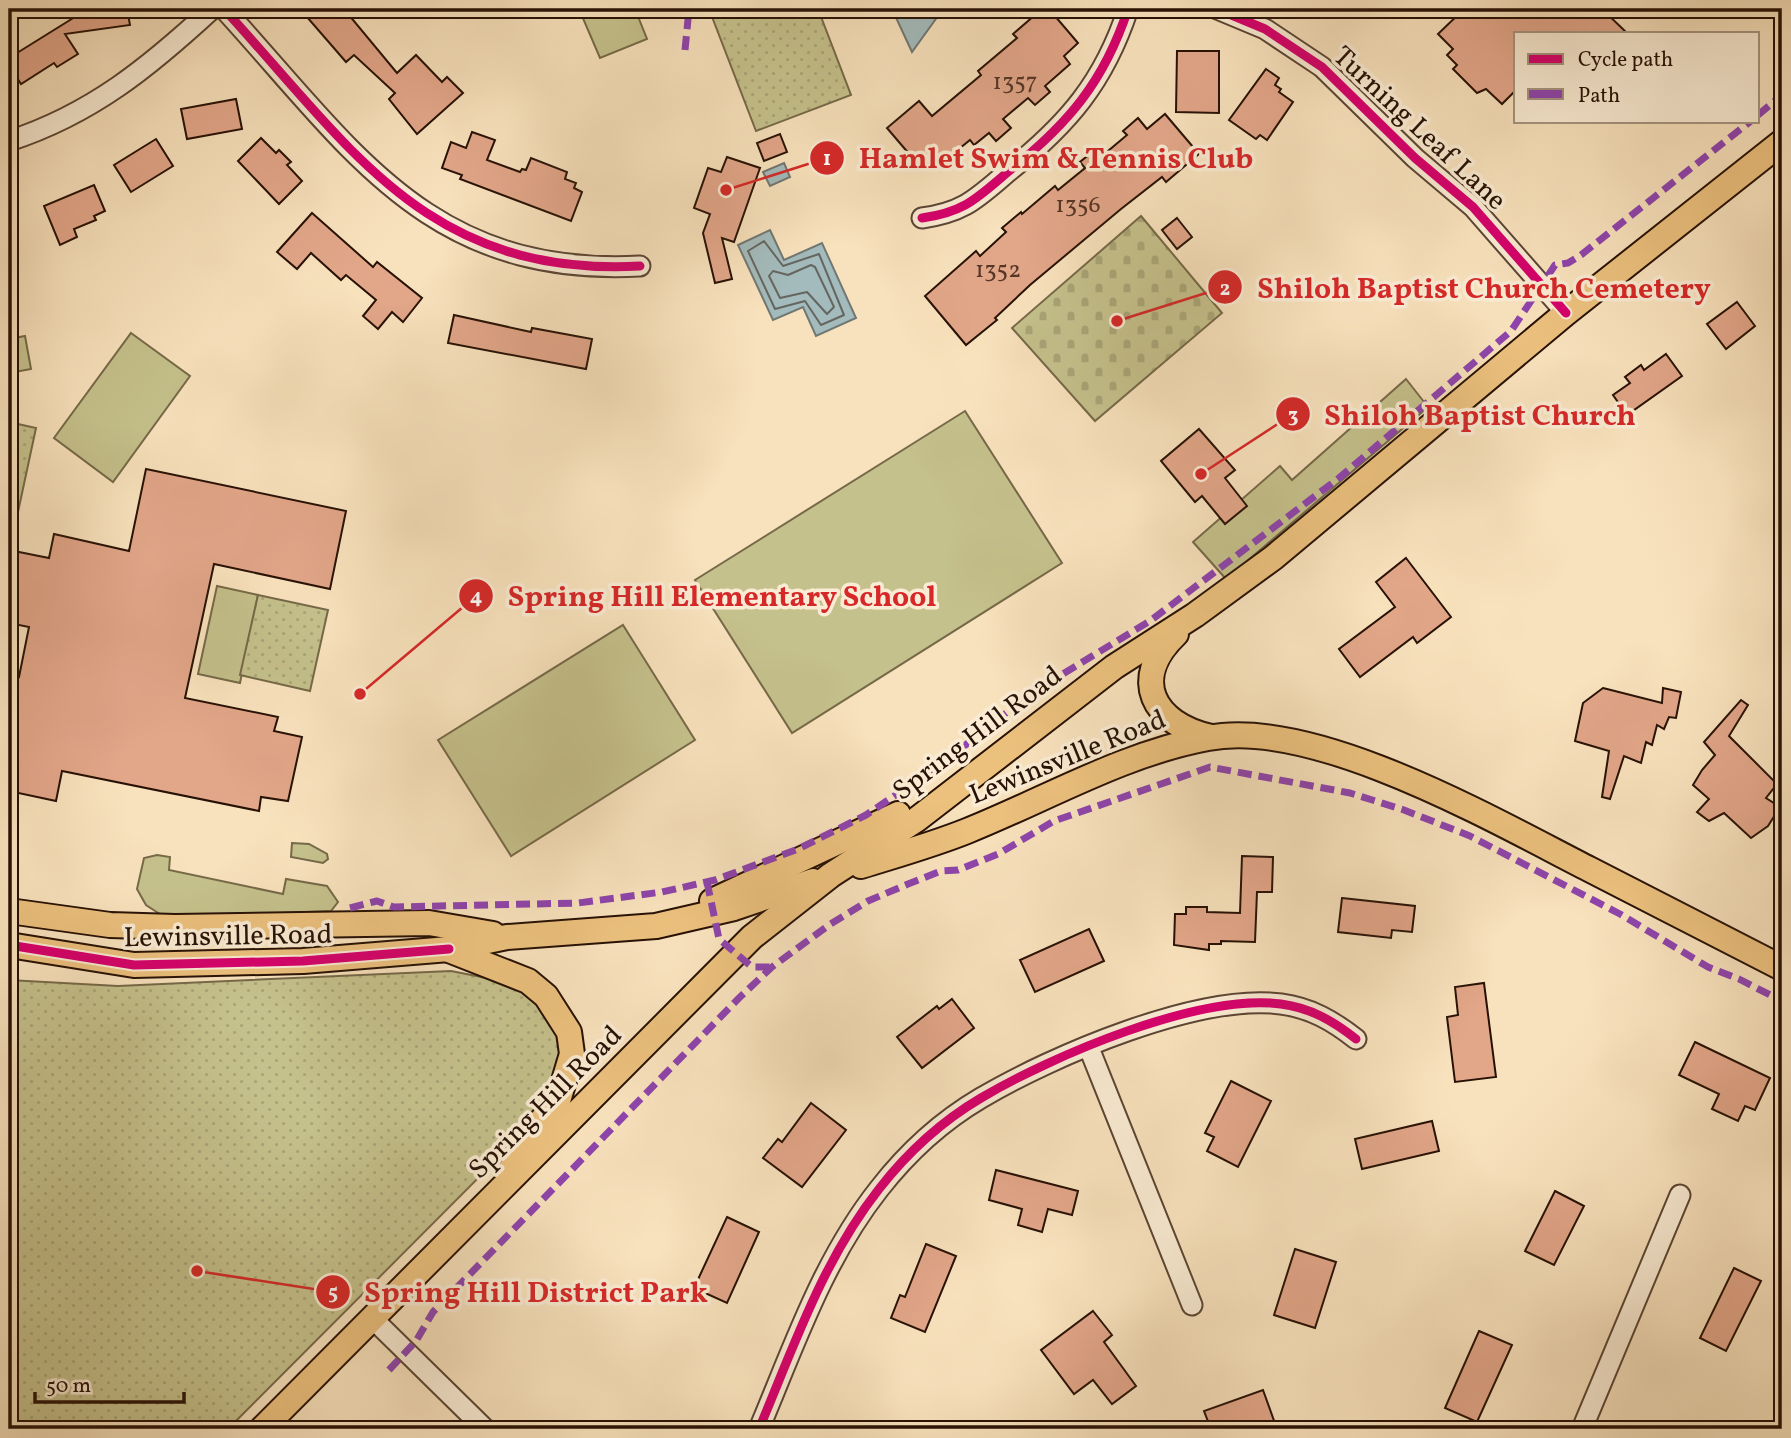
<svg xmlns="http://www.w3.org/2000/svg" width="1791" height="1438" font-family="Vollkorn,serif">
<defs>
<pattern id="cemetery-stones" width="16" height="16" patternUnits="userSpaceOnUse" patternTransform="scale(1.75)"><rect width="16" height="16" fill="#c5c18c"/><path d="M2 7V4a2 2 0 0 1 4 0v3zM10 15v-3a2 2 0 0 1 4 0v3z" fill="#a9a577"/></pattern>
<pattern id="park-dots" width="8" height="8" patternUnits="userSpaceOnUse" patternTransform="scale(1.75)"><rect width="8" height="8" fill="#c5c18c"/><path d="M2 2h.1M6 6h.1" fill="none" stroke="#a9a577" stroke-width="1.8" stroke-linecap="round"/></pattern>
</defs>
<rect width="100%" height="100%" fill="#f8e2bd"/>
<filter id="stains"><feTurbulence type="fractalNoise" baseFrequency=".00286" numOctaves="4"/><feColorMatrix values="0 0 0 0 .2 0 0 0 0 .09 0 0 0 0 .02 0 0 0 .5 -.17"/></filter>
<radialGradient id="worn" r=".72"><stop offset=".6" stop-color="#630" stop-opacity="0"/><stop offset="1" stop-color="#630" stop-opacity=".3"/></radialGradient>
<g fill="#c5c18c" stroke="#766948" stroke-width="2">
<path d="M579,9H635L647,39L600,58Z"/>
<path d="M131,333L190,376L113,482L54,438Z"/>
<path d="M25,336L31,369L9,373V339Z"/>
<path d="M1406,379L1428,407L1226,579L1193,542L1280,466L1292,480Z"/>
<path d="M965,411L1062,563L792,733L695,580Z"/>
<path d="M217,586L258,595L240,683L198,674Z"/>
<path d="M623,625L695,740L511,856L438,740Z"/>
<path d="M292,843L309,844L327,854L328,859L323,863L291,857Z"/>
<path d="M157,855L170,857L169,870L283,894L286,879L327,886L338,902L331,911L166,918L146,905L137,889L144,858Z"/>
</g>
<path fill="url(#cemetery-stones)" stroke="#766948" stroke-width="2" d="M1141,216L1222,313L1095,421L1012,328Z"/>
<g fill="url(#park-dots)" stroke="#766948" stroke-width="2">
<path d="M709,9H818L851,95L756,131Z"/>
<path d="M9,422L36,428L18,512L9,510Z"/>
<path d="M258,595L328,610L310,691L240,675Z"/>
<path d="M451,971L512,983L553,1016L563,1062L543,1113L228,1429H9V980L118,986Z"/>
</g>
<g fill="#a3bbbc" stroke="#717773" stroke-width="2">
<path d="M892,9H943L912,52Z"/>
<path d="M784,163L790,177L770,186L763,172Z"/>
<path d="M770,230L784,260L822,243L856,318L816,336L803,307L773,320L738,245Z"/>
</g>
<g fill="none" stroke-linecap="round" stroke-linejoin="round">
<g stroke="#656660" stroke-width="2">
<path d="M764,241L783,266L819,254L844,315L821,325L805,301L775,309L748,251Z"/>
<path d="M811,265L815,267L834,307L827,314L807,292L780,298L769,276L773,271L788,275Z"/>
</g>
</g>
<g fill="#e2a689" stroke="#271105" stroke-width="2">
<path d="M77,9H127L130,25L65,34L78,54L57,67L54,63L21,84L9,65V58L78,15Z"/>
<path d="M300,9H344L397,73L416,55L442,82L447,77L463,93L417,134L389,99L395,93L354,55L346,62Z"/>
<path d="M1042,9H1049L1078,43L1064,56L1070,64L1045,86L1050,92L1035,105L1028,98L1003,119L1011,128L996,141L989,133L974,145L970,140L943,162L937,156L922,169L887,128L919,101L932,116L981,75L978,71L1017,38L1013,34Z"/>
<path d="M1464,9H1602L1627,33H1516V90L1502,104L1486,89L1477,93L1453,69L1457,65L1447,55L1453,49L1438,34Z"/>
<path d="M1177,51H1219V113L1176,112Z"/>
<path d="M1266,69L1279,78L1275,85L1281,89L1279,92L1293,102L1267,140L1260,135L1256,139L1229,120Z"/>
<path d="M236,99L242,129L187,139L181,109Z"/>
<path d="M1165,114L1199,154L1166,182L1162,177L1121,209L1030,285L995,318L997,320L966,345L925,296L976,251L980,256L1006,232L1002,228L1021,212L1022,214L1055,186L1058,190L1085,168L1080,162L1096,149L1102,156L1127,135L1123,131L1138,118L1147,129Z"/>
<path d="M472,132L495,140L487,160L520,172L522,169L526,170L531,158L567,172L565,179L576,183L574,188L582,192L571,221L460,179L462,175L442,168L451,142L466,148Z"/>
<path d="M780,134L787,152L764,161L757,143Z"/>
<path d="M261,138L276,153L279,150L291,162L287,165L302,181L279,204L238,161Z"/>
<path d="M156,139L173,166L131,192L114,165Z"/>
<path d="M727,157L760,168L734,242L722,238L732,279L715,283L703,233L710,214L694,208L708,168L721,172Z"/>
<path d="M94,185L105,211L94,216L96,220L74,229L77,237L60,245L44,206Z"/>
<path d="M312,213L373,267L377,262L422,298L403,322L392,312L378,329L363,316L376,300L346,275L341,280L311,253L297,269L277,252Z"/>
<path d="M1177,218L1192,237L1177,249L1162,230Z"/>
<path d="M1737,302L1755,326L1726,349L1707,324Z"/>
<path d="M454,315L531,332L532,328L592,339L586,369L448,343Z"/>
<path d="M1666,354L1682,376L1627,415L1613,395L1630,383L1625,377L1641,365L1644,370Z"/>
<path d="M1199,429L1235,470L1225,478L1247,506L1225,524L1202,496L1195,502L1161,461Z"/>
<path d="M146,469L346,511L330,589L214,564L185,698L278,717L274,731L302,737L288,801L261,797L259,811L62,771L56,801L9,791V675L19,677L29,627L9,623V550L49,558L54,534L129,551Z"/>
<path d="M1406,558L1451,617L1417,643L1413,637L1360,677L1339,649L1395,607L1376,582Z"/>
<path d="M1603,688L1662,703L1663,688L1681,692L1676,718L1669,717L1664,729L1657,725L1652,745L1646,742L1641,763L1624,756L1610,799L1602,797L1609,751L1575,741L1583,703Z"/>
<path d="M1741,700L1748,705L1729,736L1777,784L1766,798L1780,807L1768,826L1751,838L1724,813L1709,821L1697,812L1709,799L1693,785L1702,770L1715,755L1704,742Z"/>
<path d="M1242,856L1273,857L1272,892H1257L1255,942L1221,941V944H1209V950L1174,945L1175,914H1186V907H1207V912L1240,913Z"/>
<path d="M1342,898L1415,906L1412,932L1392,930L1391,938L1338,932Z"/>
<path d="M1089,929L1104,961L1035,992L1020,960Z"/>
<path d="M1484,983L1496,1077L1455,1082L1447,1017L1458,1015L1455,987Z"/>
<path d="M952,999L974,1028L922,1068L897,1037L937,1006L939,1009Z"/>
<path d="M1695,1042L1770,1078L1755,1110L1745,1106L1738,1121L1712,1109L1719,1094L1679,1075Z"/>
<path d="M1231,1081L1271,1101L1238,1167L1207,1151L1214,1137L1205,1133Z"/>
<path d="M811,1103L846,1130L802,1187L763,1158L778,1139L782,1142Z"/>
<path d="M1432,1121L1439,1151L1362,1169L1355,1139Z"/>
<path d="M996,1170L1078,1191L1072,1215L1048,1209L1042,1232L1018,1225L1022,1209L989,1200Z"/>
<path d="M1555,1191L1584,1206L1554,1265L1525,1251Z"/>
<path d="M727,1217L759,1232L727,1303L694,1288Z"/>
<path d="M926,1244L956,1256L925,1332L891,1318L900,1295L905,1297Z"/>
<path d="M1295,1249L1336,1262L1315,1328L1274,1315Z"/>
<path d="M1734,1268L1761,1281L1726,1351L1700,1338Z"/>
<path d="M1093,1311L1112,1335L1104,1342L1136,1386L1112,1404L1093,1380L1074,1394L1041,1350Z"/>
<path d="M1479,1331L1512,1345L1477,1422L1445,1408Z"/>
<path d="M1263,1390L1277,1429H1211L1204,1411Z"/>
</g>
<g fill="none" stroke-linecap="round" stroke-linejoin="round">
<defs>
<g id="minor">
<path d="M224,9C352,149 428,277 640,266"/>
<path d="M1217,9L1265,29L1322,67L1415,158L1473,207L1566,313"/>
<path d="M9,141C92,114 149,67 212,9"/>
<path d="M922,218C965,212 977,198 1009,171C1068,124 1104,82 1128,9"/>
<path d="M1089,1048L1192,1305"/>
<path d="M372,1318L485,1429"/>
<path d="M759,1429C794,1346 823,1260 879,1189C907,1153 942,1121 981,1098C1052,1056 1199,993 1281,1004C1311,1008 1333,1021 1356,1039"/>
<path d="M1582,1429L1680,1195"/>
</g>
<g id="major">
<path d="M1176,634C1129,679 1153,724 1211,737"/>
<path d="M861,866C896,855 932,845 967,831C1047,799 1122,754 1208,738C1314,717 1495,821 1589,869C1653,902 1718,935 1782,968"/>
<path d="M712,901L898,814"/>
<path d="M9,911L110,925L175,927L429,923L493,934"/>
<path d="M9,945L134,965L303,961L449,949L507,937L656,926L734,908L813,881"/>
<path d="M449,950L528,981L546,996L569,1032L572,1054L558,1101L533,1131L512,1167"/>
<path d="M262,1429L752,937L831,875L916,820L1114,667L1195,615L1273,558L1566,313L1782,142"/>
</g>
</defs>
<use href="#minor" stroke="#5b4533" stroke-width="23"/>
<use href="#major" stroke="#271105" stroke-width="28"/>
<use href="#minor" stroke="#faecd4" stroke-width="19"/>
<use href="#major" stroke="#ecc17e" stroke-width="24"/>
<g stroke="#8e44ad" stroke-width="7" stroke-dasharray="14 7" stroke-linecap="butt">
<path d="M685,50L689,9"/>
<path d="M1758,115L1782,95"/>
<path d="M707,882L719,939L752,967H772"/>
<path d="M350,908L377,901L394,907L578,903L662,892L715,880L798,849L866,815L940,765L1033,692L1150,621L1339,478L1511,331L1555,265L1568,263L1581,255L1751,121"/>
<path d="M389,1370L416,1341L433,1312L739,998L772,967L829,925L868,901L908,884L941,871L958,870L998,854L1054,821L1210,767L1350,793L1404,810L1470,836L1620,914L1708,967L1739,979L1782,1001"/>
</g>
<defs>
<g id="cycleway">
<path d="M224,9C352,149 428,277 640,266"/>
<path d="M1217,9L1265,29L1322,67L1415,158L1473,207L1566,313"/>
<path d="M922,218C965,212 977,198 1009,171C1068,124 1104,82 1128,9"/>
<path d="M9,945L134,965L303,961L449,949"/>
<path d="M759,1429C794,1346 823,1260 879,1189C907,1153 942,1121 981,1098C1052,1056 1199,993 1281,1004C1311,1008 1333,1021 1356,1039"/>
</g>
</defs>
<use href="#cycleway" stroke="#faecd4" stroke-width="13"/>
<use href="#cycleway" stroke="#d6006c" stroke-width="9"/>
</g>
<g text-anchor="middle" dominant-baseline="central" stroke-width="7" stroke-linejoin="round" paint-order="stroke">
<g font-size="24" fill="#563626">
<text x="1015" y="83">1357</text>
<text x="1078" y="206">1356</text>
<text x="998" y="271">1352</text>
</g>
<g font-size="28" fill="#271105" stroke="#faecd4">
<text transform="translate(1419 129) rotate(43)">Turning Leaf Lane</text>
<text transform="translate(978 734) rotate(-37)">Spring Hill Road</text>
<text transform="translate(1068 758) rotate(-22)">Lewinsville Road</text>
<text transform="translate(228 937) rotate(-1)">Lewinsville Road</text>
<text transform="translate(546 1103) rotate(-45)">Spring Hill Road</text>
</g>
</g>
<path fill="none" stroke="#d62828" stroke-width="2.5" d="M726 190L827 158M1117 321L1225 287M1201 474L1293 414M360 694L476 596M197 1271L333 1292"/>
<g fill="#d62828" stroke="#faecd4" stroke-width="2.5">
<circle cx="726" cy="190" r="7"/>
<circle cx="1117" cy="321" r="7"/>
<circle cx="1201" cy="474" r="7"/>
<circle cx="360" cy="694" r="7"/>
<circle cx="197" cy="1271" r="7"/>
<circle cx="827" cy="158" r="18"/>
<circle cx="1225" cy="287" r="18"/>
<circle cx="1293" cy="414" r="18"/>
<circle cx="476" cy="596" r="18"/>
<circle cx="333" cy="1292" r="18"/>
</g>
<g font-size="21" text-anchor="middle" font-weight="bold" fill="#fff">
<text x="827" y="165">1</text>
<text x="1225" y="295">2</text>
<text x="1293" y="422">3</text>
<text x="476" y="603">4</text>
<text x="333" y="1299">5</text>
</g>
<g font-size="30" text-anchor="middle" font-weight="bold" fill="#d62828" stroke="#faecd4" stroke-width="7" stroke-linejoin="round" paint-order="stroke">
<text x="1056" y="168">Hamlet Swim &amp; Tennis Club</text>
<text x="1484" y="298">Shiloh Baptist Church Cemetery</text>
<text x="1480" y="425">Shiloh Baptist Church</text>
<text x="722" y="606">Spring Hill Elementary School</text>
<text x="536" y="1302">Spring Hill District Park</text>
</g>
<rect width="1791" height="1438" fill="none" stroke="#f8e2bd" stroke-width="35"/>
<rect x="10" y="10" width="1770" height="1417" fill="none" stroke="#271105" stroke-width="3.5"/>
<rect x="18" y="18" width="1756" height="1403" fill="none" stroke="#271105" stroke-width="2"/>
<rect x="1514" y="32" width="245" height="91" fill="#faecd4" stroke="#a69481" stroke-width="2"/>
<rect x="1528" y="54" width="35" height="10" fill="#d6006c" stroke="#a69481" stroke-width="2"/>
<text x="1578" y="66" font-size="21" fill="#271105">Cycle path</text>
<rect x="1528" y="89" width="35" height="10" fill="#8e44ad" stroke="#a69481" stroke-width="2"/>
<text x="1578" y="102" font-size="21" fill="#271105">Path</text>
<path d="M35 1392v10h149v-10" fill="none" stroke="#271105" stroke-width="3.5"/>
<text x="46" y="1392" font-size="21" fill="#271105" stroke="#faecd4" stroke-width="5" paint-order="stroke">50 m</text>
<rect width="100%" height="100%" filter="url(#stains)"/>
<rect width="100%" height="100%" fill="url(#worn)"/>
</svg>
